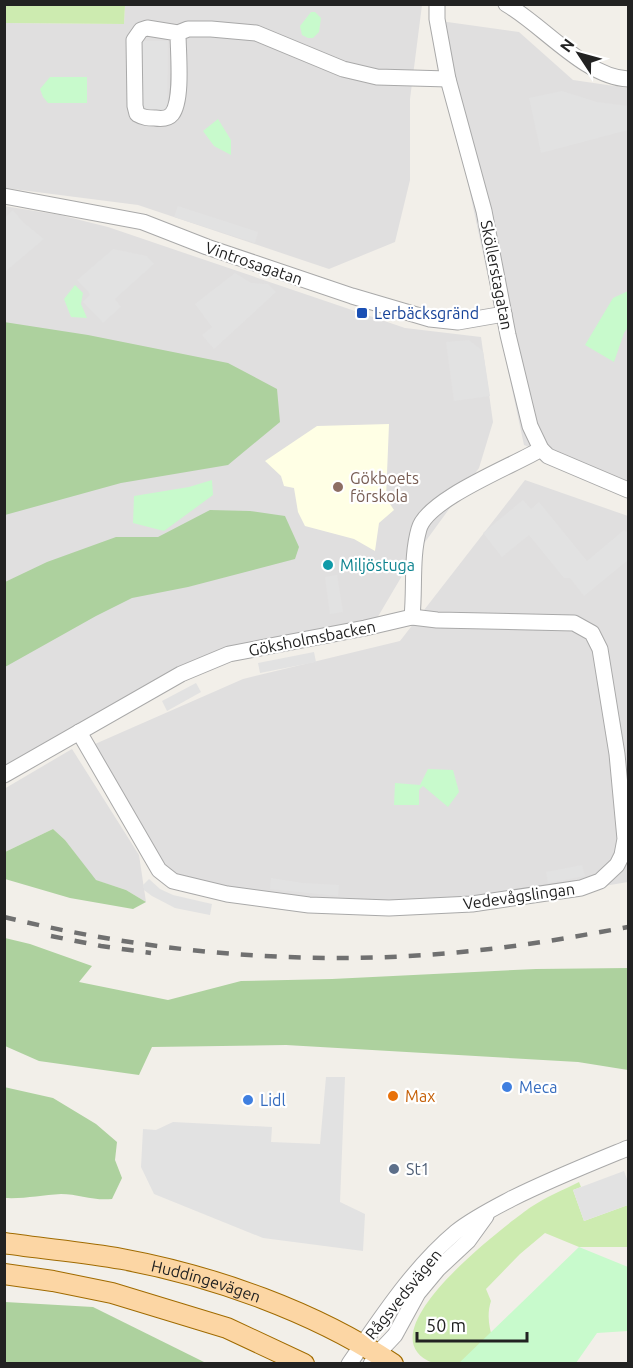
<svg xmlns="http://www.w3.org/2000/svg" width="633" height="1368" font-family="Ubuntu,sans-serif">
<rect width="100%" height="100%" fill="#f2efe9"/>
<g fill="#e0dfdf">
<path d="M125,4L422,5L410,99V180L395,242L329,269L138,205L5,188L4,23L124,24Z"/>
<path d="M433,20L519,32L573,80L628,88V488L524,445Z"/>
<path d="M4,206L60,215L108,227L405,328L481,337L493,422L479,468L409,564L373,625L205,656L4,773Z"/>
<path d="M525,480L628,516V882L514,901L218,900L168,873L140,834L95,744L243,679L400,641Z"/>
<path d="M72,749L139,855L146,902L126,890L95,880L65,840L53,829L5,852L4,789Z"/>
</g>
<path fill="#ffffe5" d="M389,424L386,498L394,510L379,523L375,551L354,539L305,526L298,512L294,488L284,486L281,476L265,461L317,426Z"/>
<g fill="#cdebb0">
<path d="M5,4L125,5L124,24L5,23Z"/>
<path d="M579,1182L581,1187L573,1190L584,1221L628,1205V1247H579L545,1233L520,1254L486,1289L491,1301C484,1322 494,1343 502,1363C489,1363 442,1366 433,1363C360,1335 504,1226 531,1207C546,1197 563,1190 579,1182Z"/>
</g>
<g fill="#add19e">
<path d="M4,322L88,335L228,363L277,389L280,422L228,465L121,483L5,515Z"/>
<path d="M210,510L250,511L285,516L299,547L295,559L188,587L132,598L96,616L5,667V582L47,562L116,537H158Z"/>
<path d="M53,829L65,840L96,880L126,890L146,902L133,909L70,898L5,879V852Z"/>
<path d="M5,938L30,944L92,966L79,982L168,1000L241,981L332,979L536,969L628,968V1070L578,1062L286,1045L152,1047L139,1075L39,1061L5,1046Z"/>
<path d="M4,1087L53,1098L96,1124L117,1142L115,1160L122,1178L112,1199C94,1201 78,1194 61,1194C42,1195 24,1199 5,1198Z"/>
<path d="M5,1302L93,1307L206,1363H5Z"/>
</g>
<g fill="#c8facc">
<path d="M311,12H315L321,18L319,32L313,38H308L302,35L300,26Z"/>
<path d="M50,77H87V103H48L43,97L40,89Z"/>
<path d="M218,119L231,140V155L214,146L203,131Z"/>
<path d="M75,285L83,293L81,304L87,318L71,317L64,299Z"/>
<path d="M628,291V327L624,333L614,362L585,345L613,298Z"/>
<path d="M212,480L213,495L164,531L133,523L134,496L189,487Z"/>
<path d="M428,769L453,770L459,792L448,807L423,786L419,790V805H394L395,783L420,785Z"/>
<path d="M579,1247L628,1267V1331L597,1333L576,1363H459Z"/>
</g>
<g fill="#e2e2e2">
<path d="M143,41H168L167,114L142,113Z"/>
<path d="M562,91L597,102L628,106V130L541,153L529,98Z"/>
<path d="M178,206L258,232L255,243L174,217Z"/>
<path d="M13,210L23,222L44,239L5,272V217Z"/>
<path d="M113,249L147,256L154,264L115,299L121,307L103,323L83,302L90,294L77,280Z"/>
<path d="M235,273L251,283L268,284L276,292L214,349L202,335L212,327L195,304Z"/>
<path d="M469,340L483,351L490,396L454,401L446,342Z"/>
<path d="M523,500L531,509L539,502L587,561L624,530L628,533V560L584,596L570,578H564L529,535L502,557L483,533Z"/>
<path d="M337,575L343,612L330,614L325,577Z"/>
<path d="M314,652L316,662L260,673L258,663Z"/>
<path d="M196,683L201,692L167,711L162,701Z"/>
<path d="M582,865L585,876L548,883L546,872Z"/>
<path d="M271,878L303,883L339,885L338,896L270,889Z"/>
<path d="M149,879L160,889L173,895L212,904L210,915L175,908L152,896L144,890L143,885Z"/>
<path d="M326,1077H345L340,1202L365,1214L363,1251L263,1238L154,1194L141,1167L143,1129L156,1130L173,1122L272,1127L271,1142L320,1144Z"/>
<path d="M624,1171L628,1182V1205L584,1221L573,1190Z"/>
</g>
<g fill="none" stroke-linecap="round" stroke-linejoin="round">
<defs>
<g id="minor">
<path d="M437,4V19L448,79L484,211L508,335L530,426L541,449L548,456L628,490"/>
<path d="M506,4C544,26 585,77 628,79"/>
<path d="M178,33C178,52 183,100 172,114C168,119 162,119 155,118C148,118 144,118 137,114L135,106L134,40L141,30L147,28L178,33L188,29H211L256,33L343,69L377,77L448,79"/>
<path d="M4,196L143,222L207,247L352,296L430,319L458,322L504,314"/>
<path d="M79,732L159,870L173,881L227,894L309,905L389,908L472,904L581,888L600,881L617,865L622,855L625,839L617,754L600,649L592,633L574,623L437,620L412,617"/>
<path d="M4,775L181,674L229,654L365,628L412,617C415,588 411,557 419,529C427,499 513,466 541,449"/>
<path d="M349,1364C381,1318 413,1268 456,1232C472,1219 492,1209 511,1199C549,1180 589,1164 628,1148"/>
<path d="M371,1364L378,1353L395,1335L418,1293L438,1269L468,1241L486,1216"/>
</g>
<g id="major">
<path id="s1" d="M4,1243C44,1249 83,1252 122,1259C214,1276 315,1312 393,1364"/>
<path d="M4,1274L53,1281L112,1293L227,1328L304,1364"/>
</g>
</defs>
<use href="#minor" stroke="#a9a9a9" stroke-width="17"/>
<use href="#major" stroke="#a06b00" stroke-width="22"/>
<use href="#minor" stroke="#fff" stroke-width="15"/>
<use href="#major" stroke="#fcd6a4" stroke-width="20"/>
<g stroke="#707070" stroke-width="4.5" stroke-dasharray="12 12" stroke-linecap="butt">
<path d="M4,917C159,955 322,968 480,950C530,945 579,936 628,927"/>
<path d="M51,936L101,946L151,953"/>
</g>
</g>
<rect fill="#1a4fb4" stroke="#fff" stroke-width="2" x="356" y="307" width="12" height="12" rx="3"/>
<circle fill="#8d6e63" stroke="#fff" stroke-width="2" cx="338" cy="487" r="6"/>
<circle fill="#0f9aa8" stroke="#fff" stroke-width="2" cx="328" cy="565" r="6"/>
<g fill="#3f7fe0" stroke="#fff" stroke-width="2">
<circle cx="507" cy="1087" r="6"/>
<circle cx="248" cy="1100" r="6"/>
</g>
<circle fill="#e8710a" stroke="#fff" stroke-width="2" cx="393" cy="1096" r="6"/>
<circle fill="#5c6f8a" stroke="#fff" stroke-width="2" cx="394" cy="1169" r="6"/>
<g text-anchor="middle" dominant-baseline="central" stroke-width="4.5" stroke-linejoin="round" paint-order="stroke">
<g font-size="16" fill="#222" stroke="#fff">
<text transform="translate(254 263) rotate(19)">Vintrosagatan</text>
<text transform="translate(497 275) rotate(79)">Sköllerstagatan</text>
<text transform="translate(312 638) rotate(-11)">Göksholmsbacken</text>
<text transform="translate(519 896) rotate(-8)">Vedevågslingan</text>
<text stroke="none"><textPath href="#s1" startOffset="206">Huddingevägen</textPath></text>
<text transform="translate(403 1294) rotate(-51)">Rågsvedsvägen</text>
</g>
<g font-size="16" fill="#164399" stroke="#fff" text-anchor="start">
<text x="374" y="313">Lerbäcksgränd</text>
</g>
<g font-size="16" fill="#785e54" stroke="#fff" text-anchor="start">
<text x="350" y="478">Gökboets<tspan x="350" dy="18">förskola</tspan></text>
</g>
<g font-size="16" fill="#0d838f" stroke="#fff" text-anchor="start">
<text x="340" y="565">Miljöstuga</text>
</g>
<g font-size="16" fill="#366cbe" stroke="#fff" text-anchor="start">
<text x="519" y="1087">Meca</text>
<text x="260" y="1100">Lidl</text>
</g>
<g font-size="16" fill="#c56008" stroke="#fff" text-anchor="start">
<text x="405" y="1096">Max</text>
</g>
<g font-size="16" fill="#4e5e75" stroke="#fff" text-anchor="start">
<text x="406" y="1169">St1</text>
</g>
</g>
<rect width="633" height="1368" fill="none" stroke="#222222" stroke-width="12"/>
<g transform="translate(579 54) rotate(306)" stroke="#ffffff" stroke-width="4.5" paint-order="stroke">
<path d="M0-4.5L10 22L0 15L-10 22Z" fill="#222222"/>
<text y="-9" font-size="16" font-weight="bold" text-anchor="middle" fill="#222222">N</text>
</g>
<path d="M417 1332v9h110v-9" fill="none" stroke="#222222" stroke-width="3"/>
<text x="426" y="1332" font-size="18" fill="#222222" stroke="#ffffff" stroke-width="4.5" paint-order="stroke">50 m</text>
</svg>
